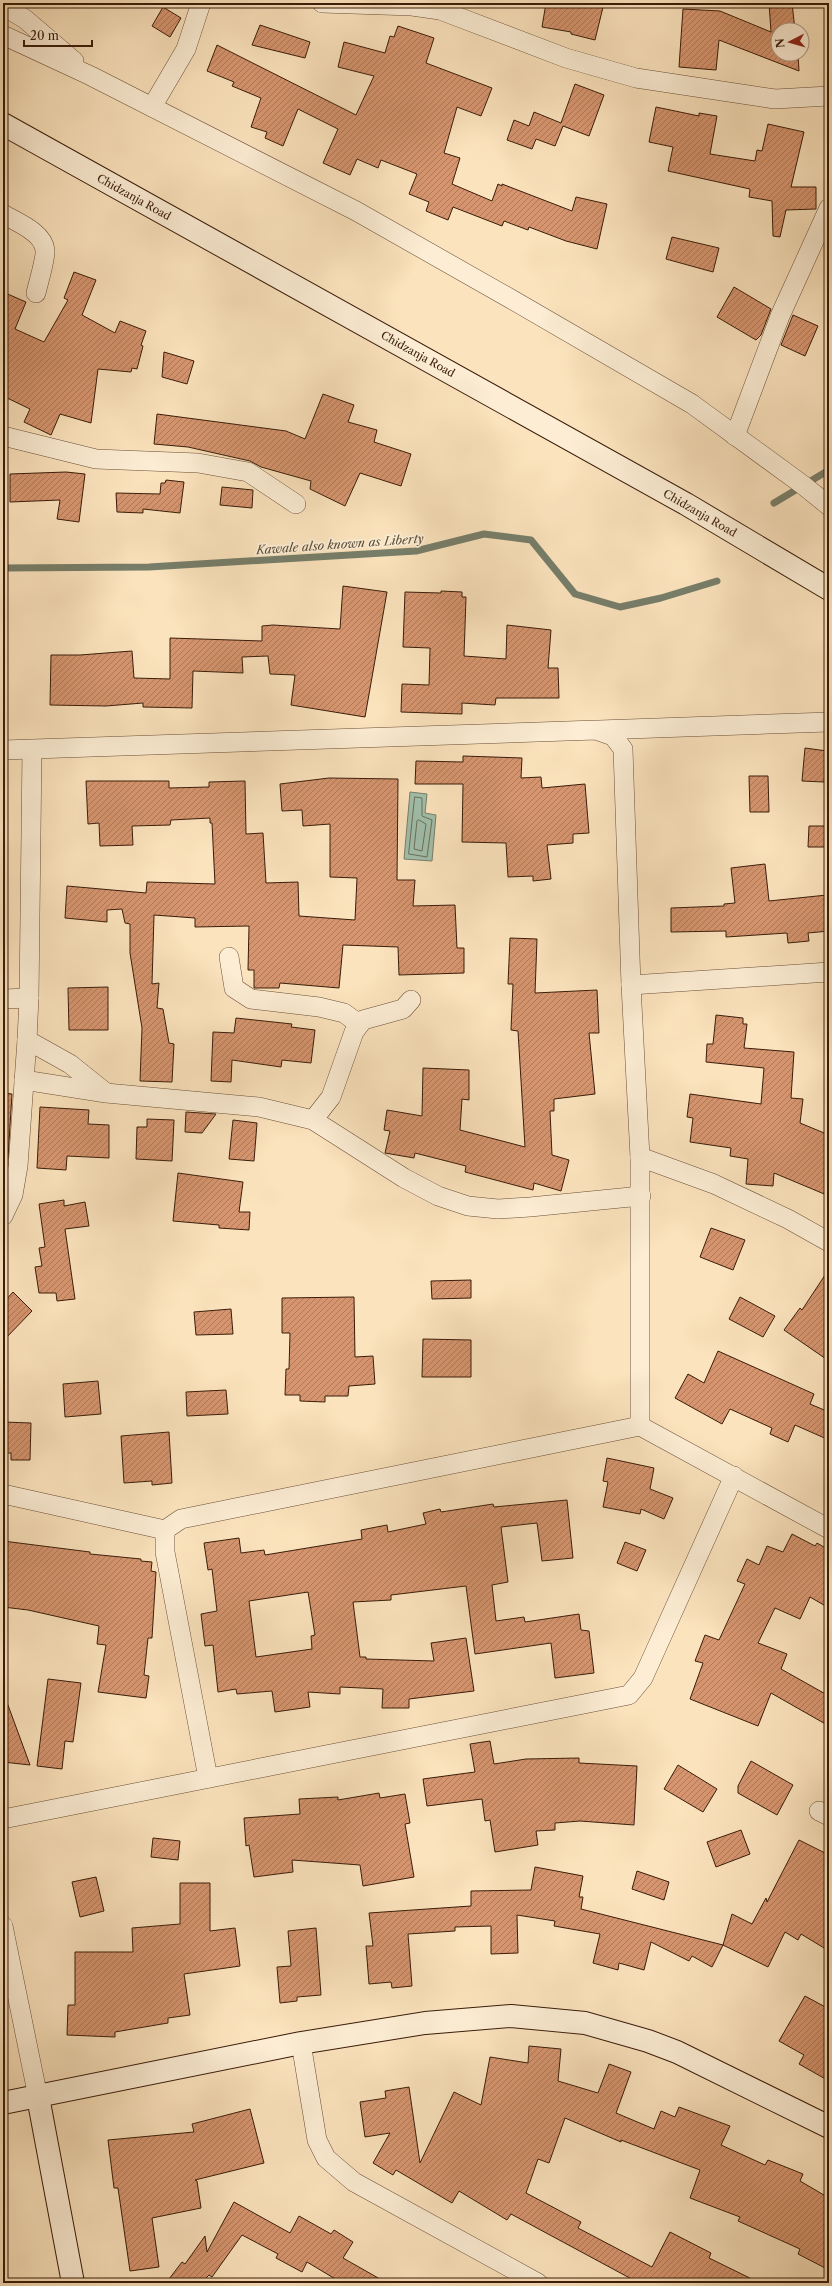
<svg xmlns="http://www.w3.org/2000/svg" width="832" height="2286" font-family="'Libre Caslon Text',serif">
<defs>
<pattern id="building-hatch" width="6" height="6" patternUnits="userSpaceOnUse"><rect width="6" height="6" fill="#d6956f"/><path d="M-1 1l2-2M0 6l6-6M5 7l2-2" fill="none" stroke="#af7959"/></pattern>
</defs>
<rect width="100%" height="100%" fill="#fbe3bd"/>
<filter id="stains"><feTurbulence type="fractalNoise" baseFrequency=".005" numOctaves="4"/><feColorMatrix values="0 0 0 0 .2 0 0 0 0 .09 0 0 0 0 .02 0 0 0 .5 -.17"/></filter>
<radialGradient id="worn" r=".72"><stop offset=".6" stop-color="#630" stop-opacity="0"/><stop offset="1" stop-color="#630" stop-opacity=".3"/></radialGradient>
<path fill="#a0bfab" stroke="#777e6a" d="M410,792L427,794L425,813L436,815L432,861L404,859Z"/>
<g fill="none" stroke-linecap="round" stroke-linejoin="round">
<g stroke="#6d6e5a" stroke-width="1">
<path d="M415,797L422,798V816L432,820L427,857L409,854Z"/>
<path d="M419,820L426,824L422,851L414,849L417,821Z"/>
</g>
<g stroke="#777e6a" stroke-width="7">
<path d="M774,503L829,470"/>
<path d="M3,568L149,567L416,551L484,534L531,540L575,594L620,607L661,598L717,581"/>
</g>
</g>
<g fill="url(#building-hatch)" stroke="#3a1c09" fill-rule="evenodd">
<path d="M546,3H604L595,40L571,34V32L542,27Z"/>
<path d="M769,3H792L795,30H778V54H798L799,71L719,40L716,70L679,67L683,9L720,11L771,32Z"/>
<path d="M163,7L181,18L170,37L152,26Z"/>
<path d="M260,25L310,42L305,58L252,45Z"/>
<path d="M398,26L434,38L426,63L492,88L481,116L457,107L444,153L460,158L452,184L492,201L498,184L502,186V184L572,211L576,197L607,204L597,249L566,241L529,227L528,230L504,221L502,226L453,207L448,220L426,211L429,202L409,194L417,174L381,160L378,168L357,159L350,175L323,163L338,129L298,109L283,146L265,138L267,132L251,127L261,98L232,86L234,82L207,71L217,45L356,115L374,76L338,67L344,42L385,53L390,36L394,37Z"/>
<path d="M575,84L604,95L589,136L563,126L555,146L536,139L532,149L507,140L514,120L529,126L534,112L561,123Z"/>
<path d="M656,107L699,116V113L717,116L710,154L755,161L757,150L762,151L768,124L804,132L791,187H816V209L786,210L780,237L773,236L772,201L749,197L750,189L668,171L673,147L649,142Z"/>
<path d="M672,237L719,248L713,272L666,259Z"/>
<path d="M74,272L96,280L82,315L115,333L120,321L146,331L141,345L143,346L137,369L132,368L131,372L98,369L91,423L60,414L51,435L24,422L30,409L3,396V292L26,302L15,329L44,342L68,300L64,298Z"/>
<path d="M734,287L771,309L761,335L756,340L717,317Z"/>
<path d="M793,315L818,326L805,356L781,345Z"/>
<path d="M164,352L194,361L187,384L162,377Z"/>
<path d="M323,394L354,405L348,422L377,430L374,442L411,454L401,486L360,473L345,506L310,489L311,481L261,467L250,461L188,447L154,444L157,414L286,431L305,439Z"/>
<path d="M66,472L85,474L79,522L57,519L60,500L10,502V474Z"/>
<path d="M166,480L184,482L180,513L143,509V513L117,512L116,493L160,494L161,483H165Z"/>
<path d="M222,487L253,490L252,508L220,505Z"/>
<path d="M343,586L387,592L365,717L291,705L295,675L270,674L268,656L242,657L243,673L193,671L192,708L143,707V703L106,706L50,705L51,655H80L132,651L134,678L170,679V638L262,641V626L273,625L340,629Z"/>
<path d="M441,591L462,592V597H466L464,656L506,659L507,625L551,630L548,668H558L559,698H496L495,705L462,703V714L401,712L402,684L429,685L430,648L403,647L405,592L441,593Z"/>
<path d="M805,748L827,751L824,782L802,781Z"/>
<path d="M463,756L522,758L521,778L541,777L542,788L585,784L589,833L573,834V843L547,845L551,879L533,881V876L508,877L506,843L462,842L463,784H415L416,761L463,762Z"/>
<path d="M749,776H768L769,812H750Z"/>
<path d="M329,778L398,779L397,880H415L413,906L455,905L457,948H464V973L399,975L398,947L343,945L339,988L280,983L279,988H254V970H248L249,926L195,927V918L154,915L152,984L159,983L157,1008L163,1009L169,1043L174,1044L172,1082L140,1081L142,1028L130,953V924L125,923L122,909L107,910V922L65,918L67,886L146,893L147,882L215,884L212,823H210V818L171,820L170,825L132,826L133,845L100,846L99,823L88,824L86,781H169V788L209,787V782L245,781L246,834L263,833L266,883L298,882L299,916L355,920L357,878L330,877V824L303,826L302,810L282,811L280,784Z"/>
<path d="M809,826H829V847H808Z"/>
<path d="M765,864L769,901L827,895L829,931L808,933L809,941L788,943L787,933L726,937V931L671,932V908L724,906V904L735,903L731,868Z"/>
<path d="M510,938L537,939L535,993L597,990L599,1033H589L595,1094L554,1099V1111H550L552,1155L569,1160L561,1191L534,1183L533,1190L484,1177L465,1172L466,1166L415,1153L414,1158L385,1153L390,1131L384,1130L387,1110L422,1116L423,1068L469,1070V1100L462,1099L460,1130L525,1147L518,1031L511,1030L513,984H508Z"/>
<path d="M108,987V1030H69L68,988Z"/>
<path d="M716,1015L743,1018V1024H747L744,1048L794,1052L791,1098L803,1099L800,1123L829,1135V1196L774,1173L773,1186L746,1184L748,1159L730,1156L731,1148L690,1142L693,1118L687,1117L690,1094L761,1104L764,1068L706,1062L707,1044H713Z"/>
<path d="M236,1018L292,1024L291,1027L315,1030L311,1063L282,1060L281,1067L232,1060L231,1082L211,1081L213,1032L234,1033Z"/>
<path d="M3,1093L12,1094L8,1158L4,1167Z"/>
<path d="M40,1107L89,1110L88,1124L109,1125V1158L67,1156L66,1170L37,1168Z"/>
<path d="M186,1112L216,1114L202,1133L185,1132Z"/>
<path d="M147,1119L174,1120L172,1161L136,1159L137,1127H147Z"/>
<path d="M233,1120L257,1123L254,1161L229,1159Z"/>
<path d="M178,1173L243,1182L239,1212H250L249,1230L219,1228V1225L173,1221Z"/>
<path d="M64,1200V1206L85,1202L89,1226L65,1229L75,1299L57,1301L56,1293H39L35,1267L42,1266L39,1248L45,1247L39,1204Z"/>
<path d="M711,1228L745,1240L733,1270L700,1257Z"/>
<path d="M829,1269V1361L784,1330L800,1308L802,1310Z"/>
<path d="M471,1280V1298L432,1299L431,1281Z"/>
<path d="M13,1292L32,1311L3,1341V1303Z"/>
<path d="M354,1297L355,1357L373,1356L375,1384L349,1386L348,1396H325V1402L300,1401V1395H285L286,1369H289L290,1333H282V1298Z"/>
<path d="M740,1297L775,1316L763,1337L729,1319Z"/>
<path d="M231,1309L233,1334L196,1335L194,1312Z"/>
<path d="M423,1339L471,1340V1377H422Z"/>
<path d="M718,1351L814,1394L810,1404L829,1412V1440L795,1425L788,1442L770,1434L772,1428L730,1409L722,1424L675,1398L688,1374L704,1383Z"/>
<path d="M98,1381L101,1414L65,1417L63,1384Z"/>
<path d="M226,1390L228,1414L187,1416L186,1392Z"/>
<path d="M3,1422L31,1423L30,1460H11V1453H3Z"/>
<path d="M169,1432L172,1483L152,1485V1481L124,1483L121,1436Z"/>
<path d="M607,1458L654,1468L650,1489L673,1498L664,1519L641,1509L640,1514L603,1507L608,1482L603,1481Z"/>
<path d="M567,1500L573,1558L542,1561L537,1523L501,1527L508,1582L492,1585L496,1621L524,1617L525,1622L579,1614L581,1630L589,1631L594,1673L555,1678L551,1643L475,1654L466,1586L391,1595V1600L353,1602L360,1657H366V1659L434,1661L431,1643L466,1638L474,1691L409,1699V1708H382L383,1689L340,1687V1694L308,1692L310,1707L275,1712L272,1691L237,1694L236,1689L218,1692L213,1645L205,1646L201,1614L217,1611L212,1569L208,1570L204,1543L239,1538L241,1553L264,1550L265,1555L362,1539L361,1530L387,1525L388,1532L426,1524L423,1513L440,1509L441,1512L493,1504L494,1507ZM308,1592L315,1635L311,1636L312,1649L256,1657L249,1601Z"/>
<path d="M792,1534L815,1546L817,1543L829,1550V1608L810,1597L800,1619L775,1608L758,1643L787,1654L781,1669L829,1696V1726L771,1693L758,1726L690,1699L703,1663L695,1661L705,1635L719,1640L745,1584L737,1581L747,1559L759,1565L767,1546L783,1552Z"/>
<path d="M3,1541L90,1552V1554L141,1559V1561L152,1562L151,1571L156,1572L152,1638H148L144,1675L149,1676L146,1698L98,1692L106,1645L97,1644L99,1626L28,1610L3,1607Z"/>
<path d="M625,1542L646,1550L637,1571L617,1563Z"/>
<path d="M48,1679L81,1683L73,1742L65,1741L62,1769L37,1766Z"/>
<path d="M3,1697H5L30,1765L3,1762Z"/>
<path d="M490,1741L494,1764L526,1759L579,1758V1763L637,1766L634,1825L580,1821L555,1823V1830L536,1831L538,1845L495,1852L490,1820L485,1821L482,1799L427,1806L423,1779L475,1772L470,1744Z"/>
<path d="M751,1761L793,1785L777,1815L738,1793V1786Z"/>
<path d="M678,1765L717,1789L703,1812L664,1789Z"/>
<path d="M379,1793L380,1798L405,1794L410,1823L405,1824L414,1877L363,1886L360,1865L292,1860L293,1872L254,1877L249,1845L246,1846L244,1818L300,1814L299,1799L338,1797V1800Z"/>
<path d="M741,1830L750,1854L716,1867L707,1842Z"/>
<path d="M153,1838L180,1841L178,1860L151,1857Z"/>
<path d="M799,1840L829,1855V1951L801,1934L798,1940L785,1932L768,1967L723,1945L732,1914L752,1924L766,1898L767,1902Z"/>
<path d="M535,1867L583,1876L579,1897H583L581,1909L723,1945L712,1967L692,1956L689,1961L651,1942L644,1970L619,1963L618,1970L593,1963L600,1934L554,1926L555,1921L517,1915L518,1953L491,1954V1926L455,1927V1931L408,1934L412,1986L392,1988L391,1982L369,1984L366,1946H373L369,1913L471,1906V1891L531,1890Z"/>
<path d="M637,1871L669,1882L664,1900L632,1889Z"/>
<path d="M96,1877L104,1911L80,1917L72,1882Z"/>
<path d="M180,1883H210V1931L235,1928L240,1966L184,1974L190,2015L168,2018V2023L115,2032V2037L67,2035L68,2005H75V1952H133L132,1928L180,1924Z"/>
<path d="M316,1928L321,1995L297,1997V2001L280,2003L277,1967L291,1966L288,1931Z"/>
<path d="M805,1996L829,2009V2081L799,2064L804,2055L779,2041Z"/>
<path d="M529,2046L561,2049L558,2081L598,2093L609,2064L631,2072L616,2113L654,2129L661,2111L675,2117L679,2107L730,2126L721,2145L765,2165L768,2160L803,2174L800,2181L829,2198V2270L798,2254L800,2249L738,2221L740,2217L690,2198L700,2170L621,2140V2142L565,2118L549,2163L538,2159L526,2193L581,2222L578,2228L652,2267L670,2232L711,2253L709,2258L760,2283H639L511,2214L507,2220L459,2191L452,2203L396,2170L393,2175L373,2163L390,2133L365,2137L360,2102L386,2098L385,2091L409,2087L420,2163L454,2092L481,2105L490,2057L528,2063Z"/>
<path d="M250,2109L264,2163L195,2180L197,2181L201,2208L152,2218L159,2267L130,2271L118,2188H114L108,2140L194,2132L192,2124Z"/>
<path d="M234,2202L290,2233L299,2216L331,2234L334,2230L353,2242L343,2258L387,2283H342L307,2262L302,2272L276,2258L278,2254L242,2235L212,2277L209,2275L205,2279L210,2283H166L182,2262L185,2264L205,2236L207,2252Z"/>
</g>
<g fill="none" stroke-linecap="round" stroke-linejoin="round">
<defs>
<g id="street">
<path d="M322,3L412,6L440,10L566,58L636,78L775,99L829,96"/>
<path d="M3,6L25,19L74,61"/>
<path d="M3,35L91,76L356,211L511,299L692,404L803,485L829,506"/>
<path d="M152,107L186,49L201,3"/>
<path d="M3,214C16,222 43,232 45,250C46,258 38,284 36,293"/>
<path d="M3,436L96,459L198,463L248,472L296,504"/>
<path d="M735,436L780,316L829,208"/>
<path d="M599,730L829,722"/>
<path d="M3,750L596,730L613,736L623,749L631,985L640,1157V1426"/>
<path d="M229,957L234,988L251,999L319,1007L344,1013L359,1024"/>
<path d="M631,985L829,972"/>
<path d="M3,999L29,998"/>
<path d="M27,1040L70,1064L105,1092"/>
<path d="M24,1080L106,1093L259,1107L313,1120L404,1178L438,1196L468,1206L498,1209L530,1207L641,1196"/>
<path d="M313,1120L331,1097L354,1032L363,1020L403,1009L411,1000"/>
<path d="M640,1157L714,1184L788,1219L829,1242"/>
<path d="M3,1216L13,1195L18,1166L27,1040L29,998L32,750"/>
<path d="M3,1494L165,1530"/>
<path d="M208,1778L165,1552V1530L181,1519L640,1426L829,1529"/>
<path d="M819,1811L829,1816"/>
<path d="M3,1819L629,1695L643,1678L734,1476"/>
<path d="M3,1926L38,2097"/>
<path d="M301,2043L317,2140L326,2158L354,2182L538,2283"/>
</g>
<g id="secondary">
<path d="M3,124L686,504L829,589"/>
<path d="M38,2097L73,2283"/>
<path d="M3,2103L301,2043L425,2023L511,2016L585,2023L648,2041L677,2052L829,2127"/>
</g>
</defs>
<use href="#street" stroke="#6a4e36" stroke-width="20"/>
<use href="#secondary" stroke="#3a1c09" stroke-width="24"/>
<use href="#street" stroke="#fcedd4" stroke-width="19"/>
<use href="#secondary" stroke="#fcedd4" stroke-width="22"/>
</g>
<g text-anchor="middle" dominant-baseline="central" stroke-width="3.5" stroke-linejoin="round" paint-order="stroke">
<g font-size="11" fill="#3a1c09" stroke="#fcedd4">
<text transform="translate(134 197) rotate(29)">Chidzanja Road</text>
<text transform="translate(418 354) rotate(29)">Chidzanja Road</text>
<text transform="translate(700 513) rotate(30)">Chidzanja Road</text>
</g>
<g font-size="12" font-style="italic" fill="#594d3a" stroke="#fcedd4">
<text transform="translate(340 544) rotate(-4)">Kawale also known as Liberty</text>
</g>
</g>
<rect width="832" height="2286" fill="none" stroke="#fbe3bd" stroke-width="16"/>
<rect x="4" y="4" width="824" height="2278" fill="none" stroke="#3a1c09" stroke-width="2"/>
<rect x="8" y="8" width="816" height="2270" fill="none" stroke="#3a1c09"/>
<g transform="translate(790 42) rotate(264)"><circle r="19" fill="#fcedd4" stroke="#ae9983"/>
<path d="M0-3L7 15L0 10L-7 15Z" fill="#8f2418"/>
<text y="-6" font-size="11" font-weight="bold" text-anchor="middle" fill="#3a1c09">N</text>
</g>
<path d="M24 40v6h68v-6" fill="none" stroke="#3a1c09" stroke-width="2"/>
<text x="30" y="40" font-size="12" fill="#3a1c09" stroke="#fcedd4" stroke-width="3" paint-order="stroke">20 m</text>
<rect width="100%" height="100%" filter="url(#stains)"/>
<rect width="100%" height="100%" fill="url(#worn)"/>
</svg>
